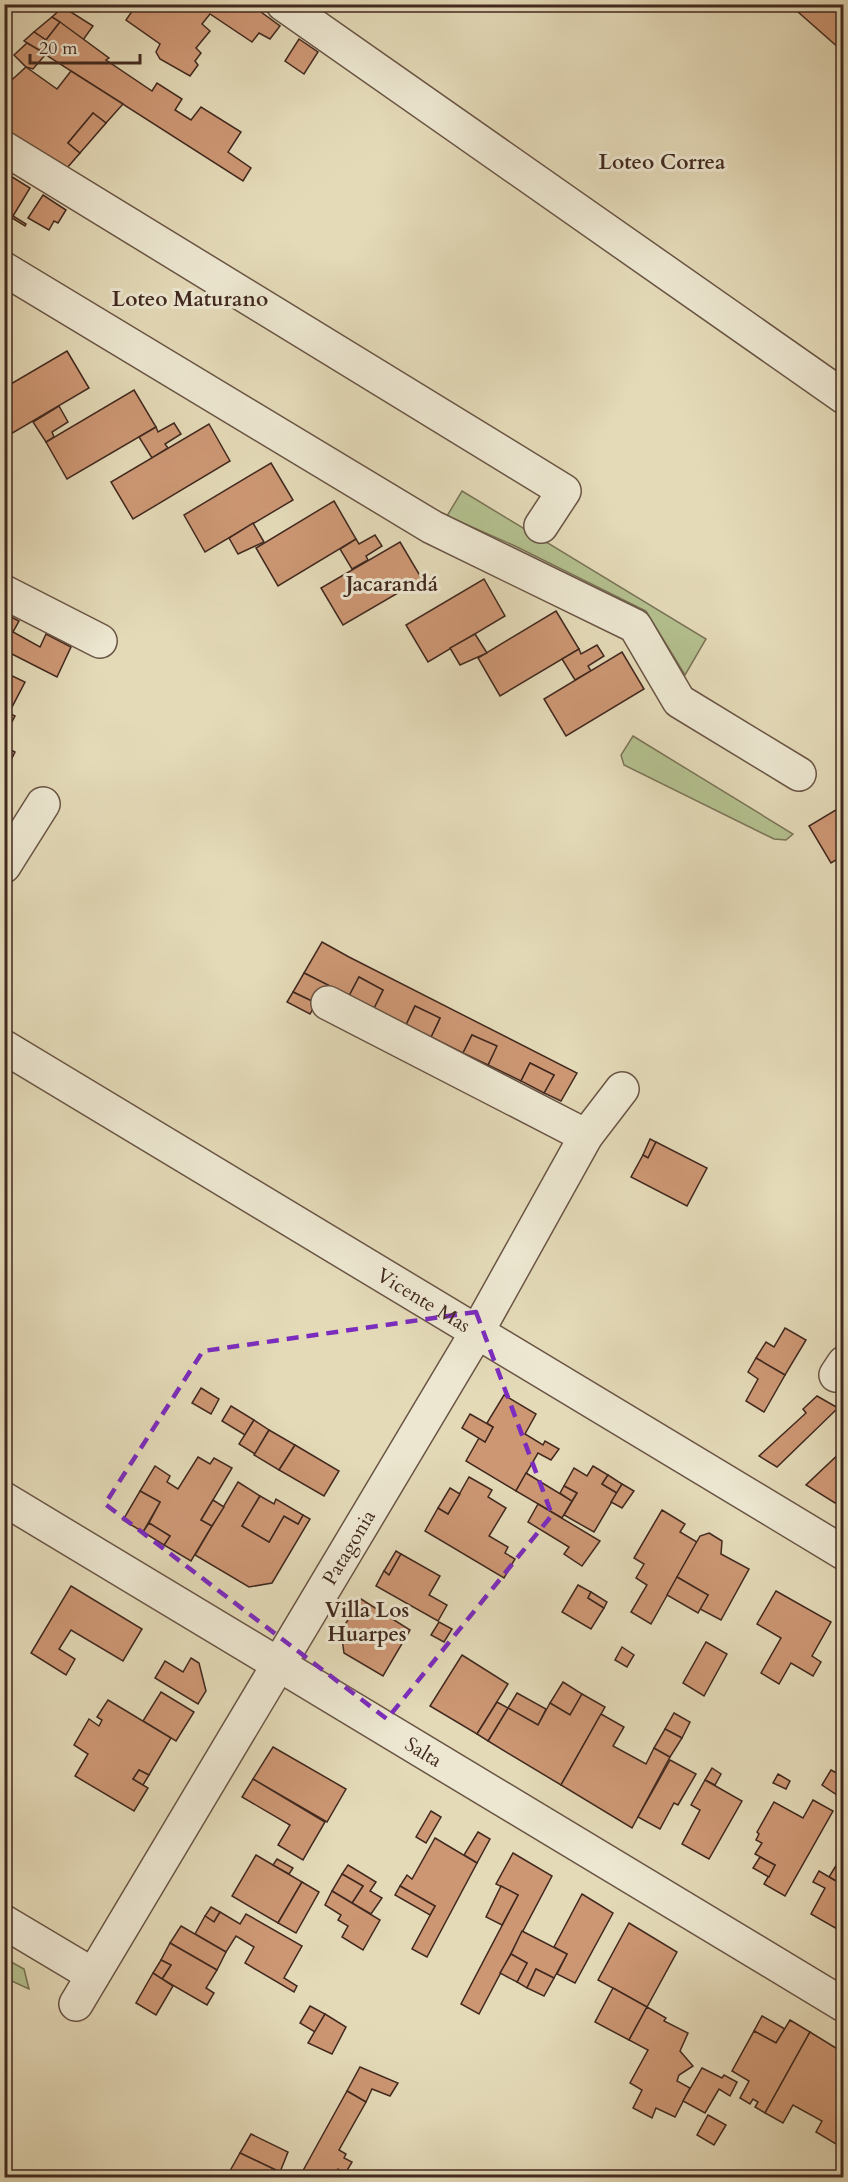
<svg xmlns="http://www.w3.org/2000/svg" width="848" height="2182" font-family="Cardo,serif">
<rect width="100%" height="100%" fill="#e4dab8"/>
<filter id="stains"><feTurbulence type="fractalNoise" baseFrequency=".00333" numOctaves="4"/><feColorMatrix values="0 0 0 0 .2 0 0 0 0 .09 0 0 0 0 .02 0 0 0 .5 -.17"/></filter>
<radialGradient id="worn" r=".72"><stop offset=".6" stop-color="#630" stop-opacity="0"/><stop offset="1" stop-color="#630" stop-opacity=".3"/></radialGradient>
<g fill="#b4c08f" stroke="#7a7457" stroke-width="1.5">
<path d="M462,491L706,639L685,675L646,611L515,546L447,516Z"/>
<path d="M633,736L793,834L786,840L774,839L624,765L621,755Z"/>
<path d="M4,1958L24,1969L29,1989L5,1978Z"/>
</g>
<g fill="#cd9774" stroke="#41291f" stroke-width="1.5">
<path d="M137,4H250L280,26L270,39L259,33L252,42L210,14L202,24L210,31L196,48L201,53L195,61L198,65L190,76L160,59L156,52L160,44L126,20Z"/>
<path d="M789,4H844V45L840,49Z"/>
<path d="M63,7L93,26L83,40L52,17Z"/>
<path d="M52,17L60,22L46,40L34,32Z"/>
<path d="M60,22L109,58L106,60L152,91L157,83L182,99L175,110L191,120L201,107L241,132L228,152L251,168L243,181L24,41L34,32L46,40Z"/>
<path d="M299,39L318,52L304,74L285,61Z"/>
<path d="M27,43L46,54L33,69L26,67L14,55Z"/>
<path d="M26,67L57,89L71,71L123,104L106,123L93,113L68,143L80,153L67,168L4,129V87Z"/>
<path d="M93,113L106,123L80,153L68,143Z"/>
<path d="M4,172L30,188L13,216L26,224L25,226L4,213Z"/>
<path d="M43,195L66,210L58,223L54,221L49,230L28,218Z"/>
<path d="M67,351L89,388L4,438V388Z"/>
<path d="M134,390L156,427L67,479L46,442Z"/>
<path d="M59,406L68,422L52,432L54,437L46,442L33,422Z"/>
<path d="M174,423L181,434L165,444L168,448L152,458L139,437L156,427L158,432Z"/>
<path d="M209,424L230,461L133,519L111,482Z"/>
<path d="M271,463L293,500L205,552L184,515Z"/>
<path d="M334,501L356,539L278,586L256,548Z"/>
<path d="M253,523L264,542L238,554L229,538Z"/>
<path d="M375,535L382,546L366,556L368,560L352,569L340,549L356,539L359,544Z"/>
<path d="M400,542L422,579L343,625L321,588Z"/>
<path d="M484,579L505,616L428,662L406,625Z"/>
<path d="M556,611L579,649L500,696L478,658Z"/>
<path d="M11,617L19,621L13,632L40,647L46,634L71,647L57,677L4,650V629Z"/>
<path d="M475,634L487,653L460,665L450,648Z"/>
<path d="M597,645L604,656L588,666L591,671L575,680L562,659L579,649L581,654Z"/>
<path d="M622,652L644,689L566,736L544,699Z"/>
<path d="M4,672L25,682L9,713L15,716L4,737Z"/>
<path d="M4,746L15,752L7,768L4,767Z"/>
<path d="M844,805V855L831,863L809,826Z"/>
<path d="M322,942L349,957L577,1073L561,1101L544,1093L554,1075L530,1063L521,1081L488,1065L496,1047L472,1035L463,1053L431,1037L440,1018L415,1006L406,1025L374,1008L383,990L359,977L349,996L304,973Z"/>
<path d="M304,973L330,986L316,1003L293,992Z"/>
<path d="M359,977L383,990L374,1008L349,996Z"/>
<path d="M293,992L316,1003L310,1014L287,1002Z"/>
<path d="M415,1006L440,1018L431,1037L406,1025Z"/>
<path d="M472,1035L497,1046L488,1065L463,1053Z"/>
<path d="M530,1063L554,1075L544,1093L521,1081Z"/>
<path d="M650,1139L656,1142L648,1158L643,1155Z"/>
<path d="M656,1142L707,1168L687,1206L631,1177L643,1155L648,1158Z"/>
<path d="M785,1328L806,1340L785,1375L756,1358L766,1342L774,1347Z"/>
<path d="M756,1358L785,1375L764,1412L746,1401L758,1379L748,1372Z"/>
<path d="M201,1388L219,1399L211,1414L192,1403Z"/>
<path d="M504,1395L536,1414L525,1434L543,1445L545,1441L559,1449L551,1460L538,1453L516,1491L466,1461L479,1438L485,1442L493,1427L487,1423Z"/>
<path d="M817,1396L838,1408L777,1467L759,1456L806,1413L803,1409Z"/>
<path d="M231,1406L254,1420L245,1435L222,1421Z"/>
<path d="M470,1414L493,1427L485,1442L462,1428Z"/>
<path d="M254,1420L269,1430L255,1454L239,1444Z"/>
<path d="M269,1430L295,1445L279,1470L254,1455Z"/>
<path d="M295,1445L339,1471L324,1496L279,1470Z"/>
<path d="M844,1449V1502L835,1503L806,1485Z"/>
<path d="M198,1457L210,1464L214,1458L232,1468L201,1520L212,1526L191,1561L164,1545L170,1536L149,1523L160,1502L140,1491L155,1466L170,1476L167,1482L178,1489Z"/>
<path d="M593,1466L608,1475L602,1484L617,1493L594,1532L564,1515L577,1493L564,1486L574,1468L587,1476Z"/>
<path d="M526,1473L572,1501L562,1518L516,1491Z"/>
<path d="M608,1475L622,1484L617,1493L602,1484Z"/>
<path d="M469,1477L492,1490L488,1497L506,1508L489,1536L508,1547L505,1553L515,1559L504,1578L425,1531L438,1508L448,1514Z"/>
<path d="M238,1482L260,1496L242,1526L269,1542L284,1516L298,1524L303,1515L310,1519L272,1583L249,1587L195,1555Z"/>
<path d="M622,1484L634,1491L622,1508L611,1502Z"/>
<path d="M564,1486L577,1493L572,1501L560,1493Z"/>
<path d="M450,1488L460,1494L448,1514L438,1508Z"/>
<path d="M140,1491L160,1502L143,1532L123,1520Z"/>
<path d="M260,1496L274,1504L276,1499L303,1515L298,1524L284,1516L269,1542L242,1526Z"/>
<path d="M213,1500L224,1507L212,1526L201,1520Z"/>
<path d="M538,1504L600,1541L582,1566L564,1554L569,1547L528,1522Z"/>
<path d="M662,1510L685,1524L680,1532L697,1542L651,1624L631,1612L647,1585L636,1578L644,1564L634,1558Z"/>
<path d="M149,1523L170,1536L164,1545L143,1532Z"/>
<path d="M709,1533L722,1541L721,1554L749,1569L721,1620L700,1609L708,1595L677,1577L700,1536Z"/>
<path d="M396,1551L401,1554L389,1575L384,1571Z"/>
<path d="M401,1554L440,1576L429,1595L447,1605L438,1621L376,1586L384,1571L389,1575Z"/>
<path d="M677,1577L708,1595L698,1613L667,1595Z"/>
<path d="M578,1585L591,1592L588,1598L604,1608L591,1629L562,1612Z"/>
<path d="M71,1586L142,1629L123,1661L71,1630L59,1649L75,1659L66,1675L31,1653Z"/>
<path d="M776,1591L831,1622L812,1656L821,1662L813,1676L791,1663L779,1684L761,1673L781,1638L757,1624Z"/>
<path d="M591,1592L607,1602L604,1608L588,1598Z"/>
<path d="M361,1599L410,1630L383,1676L344,1653L341,1631Z"/>
<path d="M439,1622L452,1629L444,1642L431,1635Z"/>
<path d="M706,1642L727,1654L704,1696L683,1683Z"/>
<path d="M622,1647L634,1655L627,1667L615,1660Z"/>
<path d="M462,1655L508,1684L477,1734L430,1706Z"/>
<path d="M191,1658L199,1663L206,1691L198,1704L155,1678L165,1661L183,1672Z"/>
<path d="M563,1682L582,1694L570,1715L550,1703Z"/>
<path d="M161,1692L194,1712L176,1741L143,1721Z"/>
<path d="M517,1693L546,1709L538,1725L508,1708Z"/>
<path d="M582,1694L605,1707L561,1785L488,1741L508,1708L538,1725L550,1703L570,1715Z"/>
<path d="M108,1700L171,1738L149,1775L139,1770L133,1779L148,1788L134,1811L75,1776L88,1754L74,1745L89,1719L99,1726L102,1720L97,1717Z"/>
<path d="M497,1702L508,1708L488,1741L477,1734Z"/>
<path d="M674,1713L690,1722L682,1738L665,1729Z"/>
<path d="M601,1714L624,1727L613,1746L646,1764L654,1748L670,1757L632,1828L561,1785Z"/>
<path d="M665,1729L682,1738L670,1757L654,1748Z"/>
<path d="M273,1747L346,1789L327,1822L253,1779Z"/>
<path d="M670,1760L696,1774L678,1805L674,1803L660,1829L638,1817Z"/>
<path d="M712,1768L721,1774L715,1785L705,1780Z"/>
<path d="M139,1770L149,1775L143,1785L133,1779Z"/>
<path d="M831,1770L844,1777V1791L840,1797L822,1785Z"/>
<path d="M778,1774L790,1781L786,1789L773,1783Z"/>
<path d="M253,1779L325,1822L303,1860L278,1845L290,1825L242,1797Z"/>
<path d="M705,1780L742,1801L709,1859L682,1844L700,1810L691,1805Z"/>
<path d="M813,1800L833,1811L785,1896L764,1884L775,1865L755,1854L762,1843L756,1840L759,1834L757,1832L774,1802L803,1818Z"/>
<path d="M431,1811L441,1817L426,1843L416,1837Z"/>
<path d="M478,1832L490,1839L477,1863L464,1855Z"/>
<path d="M435,1838L477,1863L427,1957L412,1949L435,1906L400,1886L407,1875L412,1879Z"/>
<path d="M513,1853L552,1876L479,2014L461,2004L518,1895L496,1884Z"/>
<path d="M256,1855L302,1882L278,1923L232,1896Z"/>
<path d="M760,1857L775,1865L769,1877L753,1868Z"/>
<path d="M277,1859L293,1868L289,1874L273,1865Z"/>
<path d="M840,1859L844,1861V1881L841,1884L829,1877Z"/>
<path d="M348,1865L376,1882L370,1891L382,1898L371,1914L352,1903L363,1886L342,1874Z"/>
<path d="M819,1871L841,1884L844,1881V1933L811,1914L825,1888L813,1882Z"/>
<path d="M342,1874L363,1886L352,1903L332,1891Z"/>
<path d="M302,1882L319,1892L296,1933L278,1923Z"/>
<path d="M400,1886L435,1906L430,1915L395,1895Z"/>
<path d="M501,1886L518,1895L502,1925L486,1917Z"/>
<path d="M332,1891L380,1920L363,1950L342,1937L348,1926L338,1920L341,1915L325,1905Z"/>
<path d="M582,1894L613,1913L575,1983L557,1974L567,1954L554,1947Z"/>
<path d="M211,1907L220,1912L214,1922L205,1916Z"/>
<path d="M220,1912L240,1924L246,1914L302,1946L284,1978L297,1986L294,1992L245,1963L254,1947L236,1936L226,1952L195,1934L205,1916L214,1922Z"/>
<path d="M629,1923L677,1952L647,2007L598,1980Z"/>
<path d="M181,1926L226,1952L217,1970L170,1943Z"/>
<path d="M522,1931L567,1954L554,1978L536,1969L527,1988L517,1982L527,1963L511,1954Z"/>
<path d="M170,1943L217,1970L206,1988L214,1993L207,2005L162,1979L171,1965L161,1960Z"/>
<path d="M511,1954L527,1963L517,1982L500,1973Z"/>
<path d="M161,1960L171,1965L162,1979L153,1973Z"/>
<path d="M536,1969L554,1978L544,1996L527,1988Z"/>
<path d="M153,1973L173,1986L156,2015L136,2003Z"/>
<path d="M613,1988L647,2007L629,2040L595,2022Z"/>
<path d="M310,2006L325,2014L315,2032L300,2023Z"/>
<path d="M647,2007L666,2018L664,2021L688,2033L680,2051L693,2066L679,2075L677,2081L690,2088L675,2117L656,2108L652,2118L633,2108L642,2090L630,2083L648,2050L629,2040Z"/>
<path d="M325,2014L346,2027L332,2054L308,2043Z"/>
<path d="M762,2016L785,2029L776,2043L754,2031Z"/>
<path d="M790,2020L810,2032L765,2113L755,2107L758,2102L753,2099L750,2104L740,2098L749,2081L732,2071L754,2031L776,2043Z"/>
<path d="M810,2032L844,2053V2129L836,2144L816,2132L822,2121L793,2105L783,2123L765,2113Z"/>
<path d="M360,2067L398,2083L390,2096L372,2089L366,2102L347,2091Z"/>
<path d="M702,2068L722,2078L724,2075L737,2082L730,2096L719,2089L705,2113L683,2101Z"/>
<path d="M347,2091L366,2102L339,2150L346,2154L344,2158L352,2162L345,2174L338,2169L333,2178L300,2176Z"/>
<path d="M708,2115L726,2125L714,2145L697,2135Z"/>
<path d="M251,2134L288,2152L280,2172L240,2153Z"/>
<path d="M240,2153L280,2172L277,2178H226Z"/>
</g>
<g fill="none" stroke-linecap="round" stroke-linejoin="round">
<defs>
<g id="minor">
<path d="M283,4L844,397"/>
<path d="M4,148L564,491L541,526"/>
<path d="M4,269L432,527L635,626L679,701L799,774"/>
<path d="M4,592L100,641"/>
<path d="M4,866L43,804"/>
<path d="M328,1003L586,1136"/>
<path id="s1" d="M4,1047L844,1553"/>
<path d="M836,1375L844,1363"/>
<path id="s2" d="M4,1499L844,2005"/>
<path d="M4,1922L93,1975"/>
<path id="s3" d="M76,2004L477,1332L586,1136L622,1089"/>
</g>
</defs>
<use href="#minor" stroke="#6a5545" stroke-width="36"/>
<use href="#minor" stroke="#ede7d1" stroke-width="33"/>
</g>
<path fill="none" stroke="#7b2cbf" stroke-width="4.5" stroke-dasharray="12 8" stroke-linejoin="round" d="M476,1312L552,1515L387,1719L105,1504L203,1351Z"/>
<g text-anchor="middle" dominant-baseline="central" stroke-width="6" stroke-linejoin="round" paint-order="stroke">
<g font-size="20" fill="#41291f" stroke="#ede7d1">
<text stroke="none"><textPath href="#s1" startOffset="490">Vicente Mas</textPath></text>
<text stroke="none"><textPath href="#s3" startOffset="532">Patagonia</textPath></text>
<text stroke="none"><textPath href="#s2" startOffset="490">Salta</textPath></text>
</g>
<g font-size="21" font-weight="bold" fill="#41291f" stroke="#ede7d1">
<text x="662" y="162">Loteo Correa</text>
<text x="190" y="299">Loteo Maturano</text>
<text x="392" y="584">Jacarandá</text>
<text x="367" y="1610">Villa Los<tspan x="367" dy="24">Huarpes</tspan></text>
</g>
</g>
<rect width="848" height="2182" fill="none" stroke="#e4dab8" stroke-width="24"/>
<rect x="6" y="6" width="836" height="2170" fill="none" stroke="#41291f" stroke-width="3"/>
<rect x="12" y="12" width="824" height="2158" fill="none" stroke="#41291f" stroke-width="1.5"/>
<path d="M30 54v9h110v-9" fill="none" stroke="#41291f" stroke-width="3"/>
<text x="39" y="54" font-size="18" fill="#41291f" stroke="#ede7d1" stroke-width="4.5" paint-order="stroke">20 m</text>
<rect width="100%" height="100%" filter="url(#stains)"/>
<rect width="100%" height="100%" fill="url(#worn)"/>
</svg>
